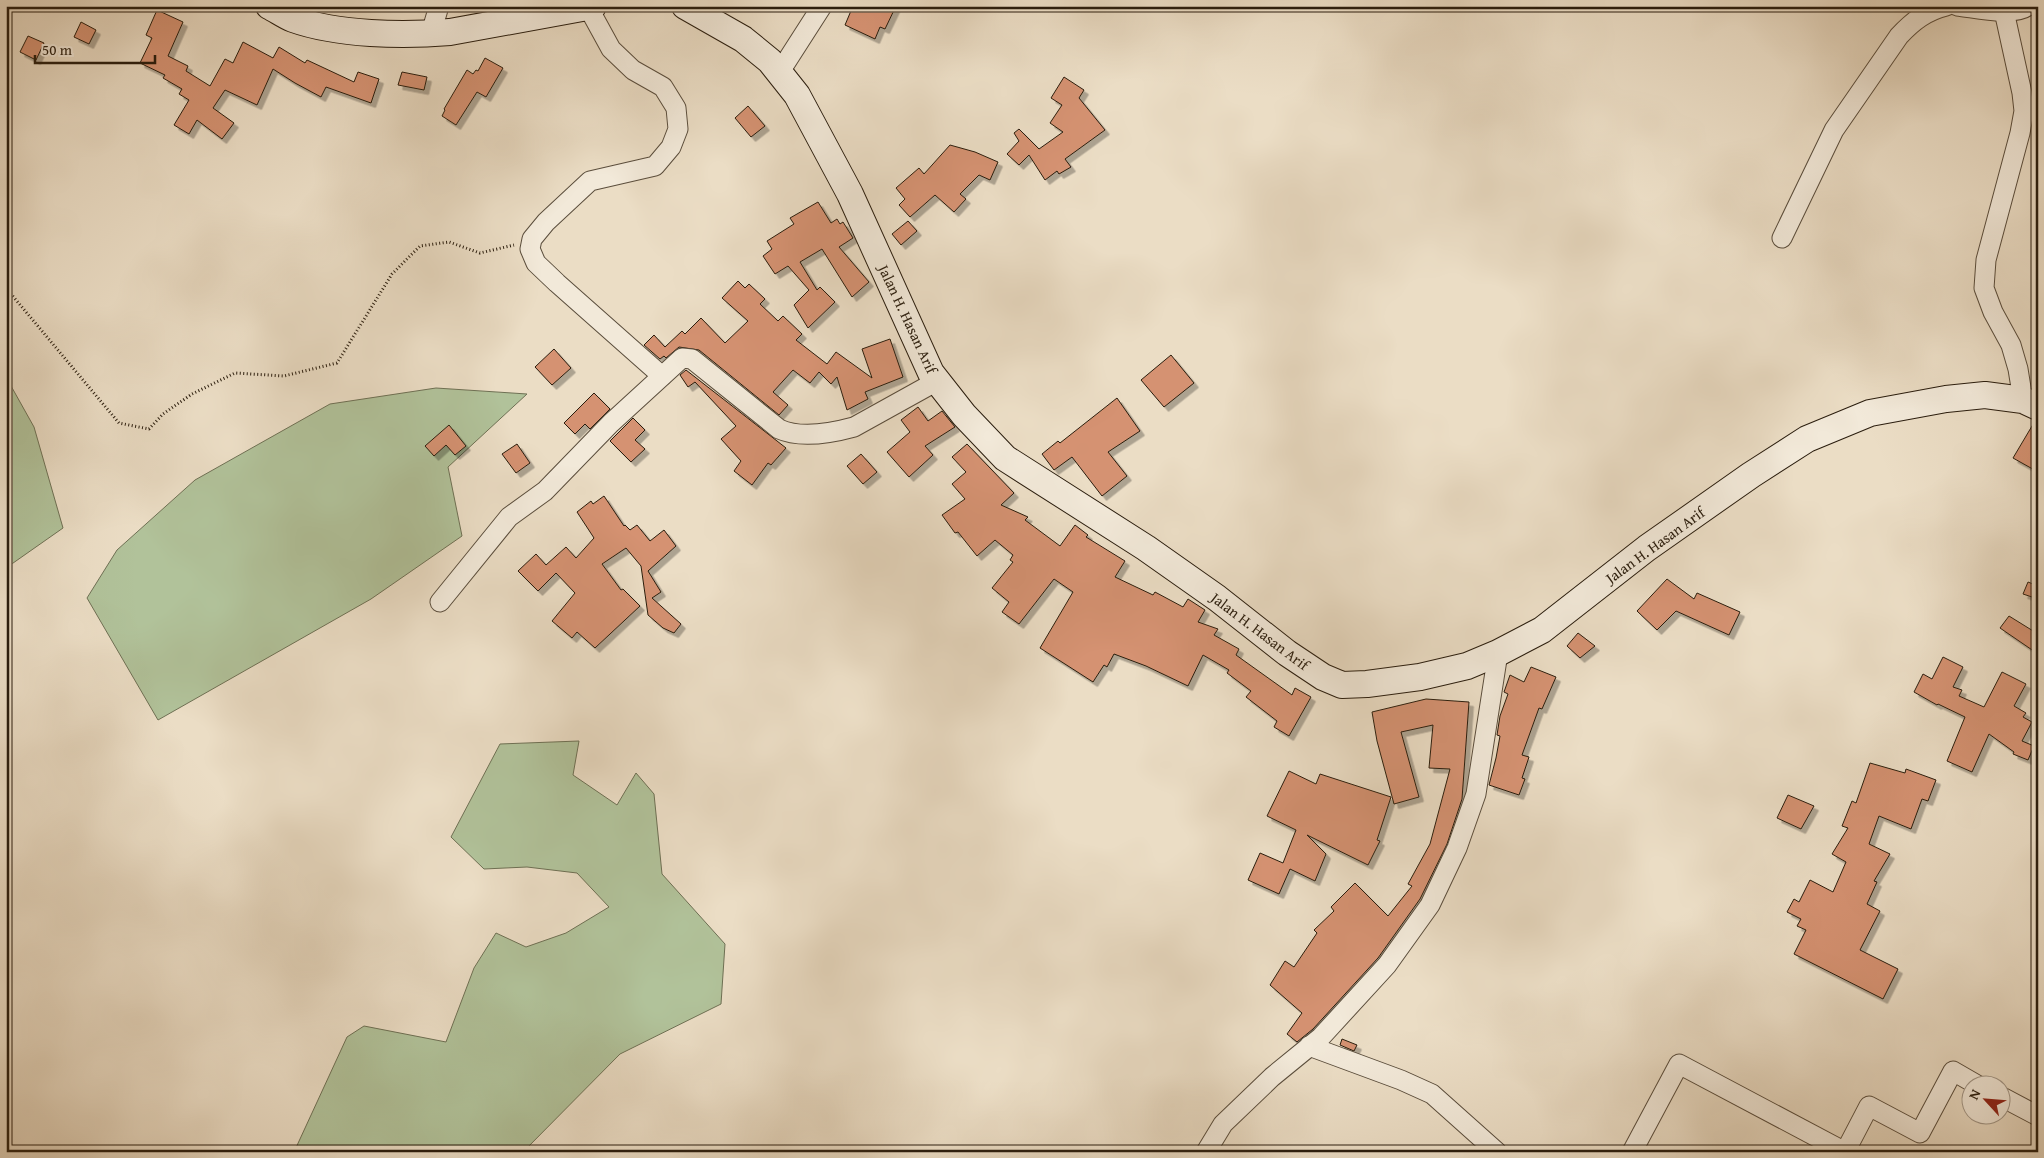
<svg xmlns="http://www.w3.org/2000/svg" width="2044" height="1158" font-family="'Gentium Book Plus',serif">
<defs>
<filter id="shadow"><feDropShadow dx="4.5" dy="4.5" stdDeviation="0" flood-color="#0004"/></filter>
</defs>
<rect width="100%" height="100%" fill="#ebddc5"/>
<filter id="stains"><feTurbulence type="fractalNoise" baseFrequency=".004" numOctaves="4"/><feColorMatrix values="0 0 0 0 .2 0 0 0 0 .09 0 0 0 0 .02 0 0 0 .5 -.17"/></filter>
<radialGradient id="worn" r=".72"><stop offset=".6" stop-color="#630" stop-opacity="0"/><stop offset="1" stop-color="#630" stop-opacity=".3"/></radialGradient>
<g fill="#b1c29a" stroke="#6e7054">
<path d="M6,377L34,427L63,528L6,568Z"/>
<path d="M436,388L527,394L448,467L462,536L371,599L158,720L87,598L117,550L195,480L330,404Z"/>
<path d="M579,741L573,775L617,805L636,773L654,794L662,874L725,944L721,1004L620,1054L523,1152H294L347,1037L364,1026L446,1042L474,968L496,933L526,947L566,933L609,907L577,873L527,867L484,869L451,837L500,744Z"/>
</g>
<g fill="#d59272" stroke="#2a1d0e" filter="url(#shadow)">
<path d="M853,6H896L885,29L880,27L875,39L845,25Z"/>
<path d="M157,10L183,22L168,56L188,66L186,71L210,86L225,59L233,63L243,42L273,58L279,47L305,63L307,60L354,82L358,72L379,79L371,103L326,87L321,97L295,83L273,69L257,105L225,90L213,108L234,123L222,139L197,120L189,134L174,125L189,100L179,94L182,89L163,78L165,75L140,63L152,38L146,35Z"/>
<path d="M81,22L96,30L89,44L74,37Z"/>
<path d="M28,36L44,43L36,60L20,52Z"/>
<path d="M485,58L503,68L486,97L477,92L456,125L442,116L445,110L444,109L467,70L473,74L476,70L478,71Z"/>
<path d="M402,72L427,77L424,90L398,85Z"/>
<path d="M1064,77L1084,90L1079,98L1105,130L1065,159L1071,167L1059,174L1057,171L1045,180L1029,155L1019,165L1007,154L1019,141L1014,133L1019,129L1039,149L1063,132L1050,123L1062,105L1051,98Z"/>
<path d="M748,106L765,126L751,137L735,118Z"/>
<path d="M950,145L975,152L998,162L990,180L979,175L960,194L966,199L954,212L935,195L910,217L899,205L905,199L896,188L919,168L924,174Z"/>
<path d="M818,202L831,223L837,219L840,224L843,222L853,238L839,247L869,282L852,297L822,249L800,262L817,290L820,287L835,302L808,328L794,305L809,290L788,266L775,274L763,256L772,249L767,241L794,224L790,218Z"/>
<path d="M908,221L917,231L901,245L892,234Z"/>
<path d="M738,281L745,288L749,284L765,299L760,304L778,321L783,316L802,334L796,340L827,364L836,352L872,378L862,349L890,339L903,377L865,392L868,399L847,410L837,377L831,384L819,372L810,383L793,370L773,392L788,405L779,415L699,350L679,347L666,358L664,356L660,359L644,345L654,335L665,347L682,331L685,334L701,318L725,343L748,321L722,298Z"/>
<path d="M554,349L571,368L552,385L535,367Z"/>
<path d="M1171,355L1194,383L1164,407L1141,380Z"/>
<path d="M686,370L786,448L771,465L768,463L752,485L734,471L741,461L721,439L736,426L695,382L688,387L680,375Z"/>
<path d="M594,393L610,409L590,429L585,424L575,434L564,423Z"/>
<path d="M1117,398L1140,431L1108,452L1127,476L1102,496L1072,457L1054,470L1042,454L1058,441L1060,443Z"/>
<path d="M918,407L928,421L942,411L955,427L925,446L933,455L909,477L887,452L910,432L901,420Z"/>
<path d="M633,418L645,430L635,440L645,449L631,462L610,441Z"/>
<path d="M2035,421L2038,422V472L2013,458Z"/>
<path d="M449,425L466,446L455,455L446,445L434,456L425,446Z"/>
<path d="M517,444L530,463L516,473L502,454Z"/>
<path d="M967,444L1014,493L1001,505L1028,517L1025,520L1060,546L1075,525L1088,535L1086,537L1125,561L1115,577L1153,595L1155,592L1183,607L1188,599L1205,610L1198,622L1218,629L1214,635L1239,649L1236,655L1292,695L1295,688L1311,697L1289,736L1274,727L1277,721L1246,697L1251,691L1227,673L1229,670L1203,655L1188,686L1146,666L1114,654L1107,667L1104,665L1093,682L1040,648L1073,592L1054,579L1019,624L1002,612L1009,602L992,588L1013,562L1010,560L1013,555L995,540L977,556L958,532L955,533L942,515L965,499L952,484L966,472L952,457Z"/>
<path d="M861,454L877,472L863,484L847,466Z"/>
<path d="M604,496L624,526L625,525L630,530L637,525L650,541L664,530L676,546L648,571L661,592L652,598L681,624L674,633L663,628L648,615L641,566L626,548L602,564L621,590L623,589L640,606L595,648L577,632L572,638L552,621L575,593L556,573L538,591L518,571L536,554L546,565L566,547L576,558L594,538L577,512L591,501L593,504Z"/>
<path d="M1667,579L1694,599L1697,593L1740,612L1729,635L1676,611L1657,630L1637,611Z"/>
<path d="M2028,582L2038,586V599L2023,594Z"/>
<path d="M2009,616L2038,634V654L2000,628Z"/>
<path d="M1578,633L1595,646L1580,658L1567,646Z"/>
<path d="M1943,657L1963,667L1953,687L1962,690L1959,696L1984,707L2002,672L2026,684L2014,706L2026,713L2023,717L2032,722L2022,741L2034,746L2028,760L2013,754L2014,752L1989,734L1972,772L1947,761L1965,717L1938,704L1937,705L1914,692L1923,674L1932,679Z"/>
<path d="M1531,667L1556,677L1542,709L1539,708L1522,755L1529,757L1522,778L1525,779L1519,795L1489,785L1496,758L1500,736L1497,735L1500,716L1508,694L1504,692L1510,675L1524,682Z"/>
<path d="M1426,699L1469,702L1462,799L1447,844L1420,899L1378,958L1313,1029L1297,1042L1287,1034L1302,1013L1270,985L1285,961L1294,967L1317,933L1314,930L1334,911L1331,907L1355,883L1388,916L1412,886L1408,884L1430,844L1450,769L1429,768L1433,725L1401,732L1419,797L1394,804L1377,741L1372,712Z"/>
<path d="M1870,763L1905,773L1906,769L1936,780L1928,801L1922,799L1911,829L1879,816L1869,844L1890,854L1874,881L1877,882L1867,904L1880,911L1860,950L1898,969L1883,999L1794,954L1806,930L1797,926L1801,919L1787,912L1794,899L1799,902L1810,880L1833,892L1846,862L1832,854L1848,828L1842,826L1852,801L1856,803Z"/>
<path d="M1289,771L1316,784L1320,774L1391,797L1377,840L1380,841L1368,865L1307,835L1326,854L1315,881L1290,869L1279,894L1248,880L1260,853L1283,863L1296,830L1267,816Z"/>
<path d="M1788,795L1814,806L1801,829L1777,818Z"/>
<path d="M1342,1039L1357,1045L1354,1051L1340,1045Z"/>
</g>
<g fill="none" stroke-linecap="round" stroke-linejoin="round">
<defs>
<g id="street">
<path d="M1957,6C1976,8 2012,17 2028,6"/>
<path d="M588,7L611,49L633,70L663,87L676,108L678,129L671,147L655,166L590,181L546,222L532,239L530,249L536,263L557,283L662,376"/>
<path d="M2004,11L2022,93L2024,111L2020,133L1986,260L1984,288L1993,312L2011,345L2018,369L2023,400"/>
<path d="M431,33L439,6"/>
<path d="M779,73L822,6"/>
<path d="M1782,238L1834,130L1899,36C1913,21 1926,11 1946,6"/>
<path d="M440,602L509,517L545,491L611,423L682,358L692,359L779,429C801,439 832,433 854,427L937,381"/>
<path d="M1309,1046L1401,1080L1432,1094L1497,1152"/>
<path d="M2002,1097L2038,1116"/>
<path d="M1206,1152L1223,1124L1272,1077L1321,1037L1387,965L1430,905L1457,848L1476,794L1498,653"/>
<path d="M1632,1152L1679,1064L1845,1152L1869,1106L1920,1133L1953,1071L1979,1086"/>
</g>
<g id="secondary">
<path d="M269,6C277,10 285,16 293,19C338,35 403,36 450,32L593,6"/>
<path d="M685,6L743,39L770,61L797,95L850,194L931,373L964,415L1005,458L1146,548L1217,598L1287,653L1323,677L1342,685L1367,684L1420,677L1467,666L1498,653L1542,630L1647,548L1751,475L1807,439L1870,413L1946,399L1985,395L2023,400L2038,407"/>
</g>
</defs>
<use href="#street" stroke="#5a4d3c" stroke-width="21"/>
<use href="#secondary" stroke="#2a1d0e" stroke-width="28"/>
<path stroke="#2a1d0e" stroke-width="3" stroke-dasharray="1 2.5" stroke-linecap="butt" d="M6,288L119,423L149,429L163,414L192,394L235,373L284,376L337,363L392,274L420,246L449,242L480,253L514,245"/>
<use href="#street" stroke="#f2e9d9" stroke-width="19"/>
<use href="#secondary" stroke="#f2e9d9" stroke-width="26"/>
</g>
<g text-anchor="middle" dominant-baseline="central" stroke-width="4.5" stroke-linejoin="round" paint-order="stroke">
<g font-size="15" fill="#2a1d0e" stroke="#f2e9d9">
<text transform="translate(908 319) rotate(65)">Jalan H. Hasan Arif</text>
<text transform="translate(1655 545) rotate(-36)">Jalan H. Hasan Arif</text>
<text transform="translate(1260 631) rotate(37)">Jalan H. Hasan Arif</text>
</g>
</g>
<rect width="2044" height="1158" fill="none" stroke="#ebddc5" stroke-width="25"/>
<rect x="8" y="8" width="2029" height="1143" fill="none" stroke="#2a1d0e" stroke-width="2.5"/>
<rect x="12" y="12" width="2019" height="1133" fill="none" stroke="#2a1d0e"/>
<g transform="translate(1986 1100) rotate(296)"><circle r="24" fill="#f2e9d9" stroke="#a29788"/>
<path d="M0-4L9 19L0 12L-9 19Z" fill="#8f2418"/>
<text y="-8" font-size="14" font-weight="bold" text-anchor="middle" fill="#2a1d0e">N</text>
</g>
<path d="M35 55v8h120v-8" fill="none" stroke="#2a1d0e" stroke-width="2.5"/>
<text x="42" y="55" font-size="15" fill="#2a1d0e" stroke="#f2e9d9" stroke-width="4" paint-order="stroke">50 m</text>
<rect width="100%" height="100%" filter="url(#stains)"/>
<rect width="100%" height="100%" fill="url(#worn)"/>
</svg>
